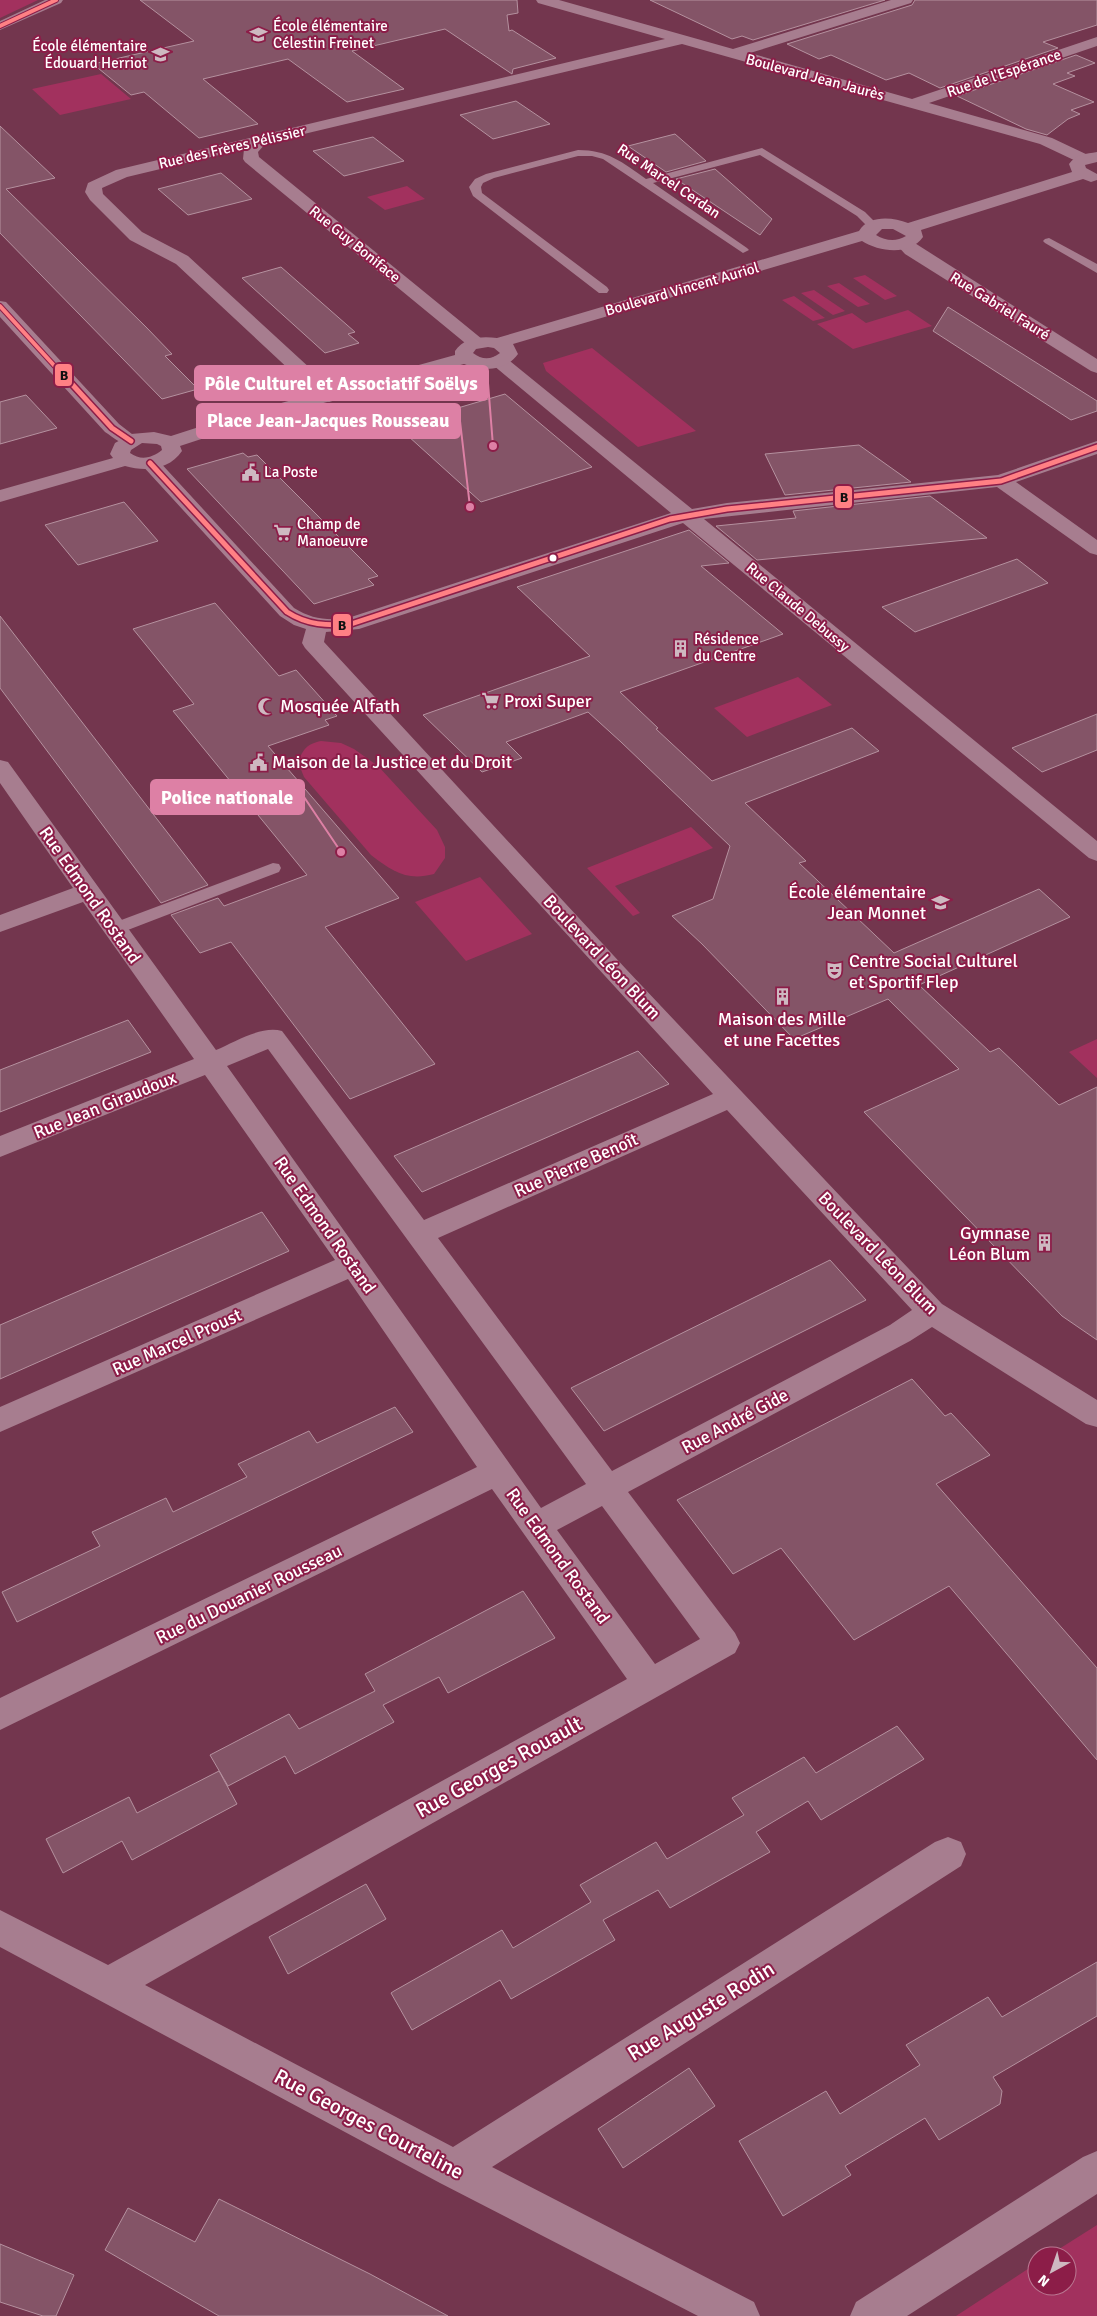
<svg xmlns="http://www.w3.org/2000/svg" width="1097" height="2316" font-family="Signika,sans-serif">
<rect width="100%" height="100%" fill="#73364e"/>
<g fill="#a2315e">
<path d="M0,0H38L0,18Z"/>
<path d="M101,74L131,99L60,115L32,89Z"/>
<path d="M407,186L425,199L385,210L367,197Z"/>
<path d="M865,275L897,296L885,300L853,278Z"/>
<path d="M839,283L870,304L858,307L827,286Z"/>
<path d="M814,290L845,311L833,315L801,293Z"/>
<path d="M794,296L825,318L813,321L782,300Z"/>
<path d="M908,310L932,326L853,349L817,324L852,313L866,323Z"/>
<path d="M592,348L696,431L638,447L546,371L543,363Z"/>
<path d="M798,677L832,705L747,737L714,708Z"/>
<path d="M321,741L341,743L354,749L378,766L437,830L445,847V858L434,874C407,881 393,872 371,855L304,777L298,762C303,749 307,744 321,741Z"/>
<path d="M691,827L713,848L615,886L640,913L633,916L587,868Z"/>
<path d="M480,877L532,934L466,961L415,902Z"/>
<path d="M1097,1039V1078L1069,1052Z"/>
<path d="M1097,2225V2316H956L1037,2263V2286H1067V2256H1048Z"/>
</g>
<g fill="#845467" stroke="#b5919f">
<path d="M140,0H517L518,13L507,15L509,31L512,30L556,58L513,69L512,74L445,29L352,51L404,89L347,102L288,59L203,79L258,124L199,138L144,92L131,95L93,64L194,41Z"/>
<path d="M650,0H885L753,40L742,36L732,39Z"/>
<path d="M915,0H1097V25L1043,42L1058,48L940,88L909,73L886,80L831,55L819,59L787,44L912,5Z"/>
<path d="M1076,55L1095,63L1067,73L1075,76L1053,84L1094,102L1071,110L1080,114L1068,119L1047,135L1026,129L957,96Z"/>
<path d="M516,101L550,124L493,139L460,115Z"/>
<path d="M0,126L55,178L6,189L146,327L172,354L165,356L198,389L162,399L0,233Z"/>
<path d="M675,134L706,161L666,172L628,146Z"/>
<path d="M373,137L404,161L344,176L313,151Z"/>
<path d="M715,169L772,219L760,235L676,179Z"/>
<path d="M221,173L252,199L188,215L158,189Z"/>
<path d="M281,267L355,332L348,334L359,343L325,353L242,278Z"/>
<path d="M948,307L1097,401V411L1071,420L933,331Z"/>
<path d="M505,394L511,399L592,467L481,502L397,426Z"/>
<path d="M26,395L57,428L0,444V402Z"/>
<path d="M859,445L911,482L785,495L765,454Z"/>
<path d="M243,453L248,457L257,455L378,576L368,579L374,585L314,604L187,469Z"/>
<path d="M930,496L987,538L757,560L716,526L796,518L793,511Z"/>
<path d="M124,502L158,541L78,565L45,525Z"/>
<path d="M689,530L729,563L701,566L783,634L620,692L658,728L656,729L712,781L852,728L879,751L745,803L806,861L799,863L894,953L1039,889L1070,917L919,985L990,1052L999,1048L1059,1105L1097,1087V1340L1062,1316L864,1112L959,1069L888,999L794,1039L702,944L672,916L713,899L730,846L621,742L588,712L506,742L522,758L482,772L423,715L590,656L517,587Z"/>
<path d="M1017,559L1048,583L915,632L882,607Z"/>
<path d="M215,603L279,676L296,670L337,716L325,720L329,725L268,746L399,898L325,927L435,1064L350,1099L231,942L200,953L171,915L218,898L224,906L307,875L173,711L194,704L133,629Z"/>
<path d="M0,616L208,885L161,903L143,879L0,688Z"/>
<path d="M1097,714V750L1042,772L1012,748Z"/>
<path d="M128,1020L151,1052L0,1112V1070Z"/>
<path d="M638,1051L669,1084L422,1192L394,1156Z"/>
<path d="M262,1212L289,1251L0,1379V1325Z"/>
<path d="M830,1260L866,1300L604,1431L571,1388Z"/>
<path d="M912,1379L945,1416L951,1413L990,1455L936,1484L1097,1668V1760L949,1586L854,1640L781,1548L733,1574L677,1500Z"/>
<path d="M395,1407L413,1432L17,1622L2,1592L100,1546L92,1532L166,1498L173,1512L247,1477L238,1464L309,1431L317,1443Z"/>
<path d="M523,1591L555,1638L448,1693L439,1677L383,1705L394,1722L295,1774L285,1756L228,1786L210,1755L289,1714L299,1729L375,1691L365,1674Z"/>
<path d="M897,1726L924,1759L821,1820L808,1801L756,1832L770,1852L670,1908L658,1890L603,1920L615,1940L511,1999L500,1980L412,2030L391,1993L394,1991L502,1930L513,1948L591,1902L580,1885L656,1842L667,1859L744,1815L732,1798L804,1757L816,1773Z"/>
<path d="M219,1771L237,1804L132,1860L122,1841L63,1873L46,1839L129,1797L137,1813Z"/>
<path d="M366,1884L386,1919L288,1974L269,1937Z"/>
<path d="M1097,1962V2016L993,2077L1002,2091L1000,2104L939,2140L925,2118L845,2166L851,2175L783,2216L739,2141L826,2091L840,2114L920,2065L906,2045L988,1997L1002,2017Z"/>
<path d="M689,2068L715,2106L623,2168L598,2129Z"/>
<path d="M219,2199L370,2274L448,2316H219L105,2250L128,2208L195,2242Z"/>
<path d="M0,2244L74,2275L56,2316H43L0,2302Z"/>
</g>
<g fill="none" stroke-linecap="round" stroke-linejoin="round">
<g fill="#a77d8f" fill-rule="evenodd">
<path d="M762,148L865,212L879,226L877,228H869L857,216L760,155L653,183L747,248L749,250L743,253L603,159L592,156H578L494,178L483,183L481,187L482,193L607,287L609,290L607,293H599L473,196L469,187L475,179L486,174L578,150C608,150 622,162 646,179Z"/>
<path d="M1049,238L1097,264V273L1045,243L1043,241L1045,239Z"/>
<path d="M273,863L279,864L281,868L279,872L120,933L114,935L108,933L106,929L108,925Z"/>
</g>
<g fill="#a77d8f" fill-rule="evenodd">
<path d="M45,0H63L61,3L0,30V21Z"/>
<path d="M536,0H559L733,49L891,0H913L911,3L750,53L912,99L1097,37V46L929,103L1052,138L1090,156L1092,159L1090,162H1078L1040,144L682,44L266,143L258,152L259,157L482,339L485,343L482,347H470L245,162L243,159L244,149L127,177L102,188L103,194L142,232L188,256L336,392L338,396L336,400L329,402L322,400L176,264L130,240L90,200L85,192L88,183L116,170L665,39L538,3Z"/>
<path d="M904,239L910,240L1097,359V373L1091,371L905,254L896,244L898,240Z"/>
<path d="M0,301L6,302L119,424L141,441L138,445C124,448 116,439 105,432L0,317Z"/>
<path d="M499,356L505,357L692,509L727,503L998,475L1097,441V454L1016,482L1097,540V555L1090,553L997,487L704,519L1097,841V861L1089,858L683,523L359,629L326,632L324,642L626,969L942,1304L1097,1400V1427L1086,1424L932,1327L910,1341L628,1492L735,1633L740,1643L735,1653L145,1985L453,2147L935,1842L948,1837L961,1842L966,1854L961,1866L492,2167L754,2302L760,2316H698L440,2183L0,1947V1910L108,1965L627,1679L492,1489L0,1730V1698L477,1467L348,1279L0,1432V1407L335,1260L205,1075L0,1157V1136L194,1059L83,902L0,932V915L73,888L0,783V760L8,762L216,1050C235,1042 262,1025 282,1031L424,1220L713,1094L305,648L302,643L306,629L294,625L280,616L140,463L143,459L150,457L157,459L294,608C312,619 327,621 348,618L671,513L493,365L490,361L493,357ZM268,1049L586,1484L541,1508L227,1066ZM727,1110L912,1310L890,1325L612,1471L438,1238ZM602,1506L700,1639L655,1664L557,1530Z"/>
<path d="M1097,2151V2194L907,2316H850L856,2302L1083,2157Z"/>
</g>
<path fill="#a77d8f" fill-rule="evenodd" d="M1097,152V162L1085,165L1086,168L1097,174V180L1091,182L1083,179L921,230L923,237C910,256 879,252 862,241L513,344L518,354C506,371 482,372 464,364L244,425L180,446L182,451C169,470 146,472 125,466L0,502V490L113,458L110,454L115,443L131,434L154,432L171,436L230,417L455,355V351C464,337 482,336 497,338L859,231C869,215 892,217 908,223L1072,172L1069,164C1076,154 1086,154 1097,152ZM882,229H893L906,236C896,242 886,241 876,235ZM488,347L494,348L500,353C491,360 482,360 473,353L476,349ZM142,443L157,444L161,446L162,450C152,458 141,461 130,453L131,450Z"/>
<defs>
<g id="bus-1-far1">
<path d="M0,26L56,0"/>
<path d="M0,306L61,373"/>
</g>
<g id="bus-1">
<path d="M60,371L112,428L131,441"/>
<path d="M150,463L287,612C307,625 327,626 351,624L670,519L727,509L1001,481L1097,447"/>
</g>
</defs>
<use href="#bus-1-far1" stroke="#8c1d48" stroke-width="6"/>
<use href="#bus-1" stroke="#8c1d48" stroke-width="8"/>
<use href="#bus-1-far1" stroke="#ff8084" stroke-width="4"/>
<use href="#bus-1" stroke="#ff8084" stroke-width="5"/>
</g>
<defs>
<symbol id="school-bare" viewBox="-9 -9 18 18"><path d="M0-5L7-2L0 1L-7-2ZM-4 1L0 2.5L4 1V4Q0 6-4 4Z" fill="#ceb9c1" stroke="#8c1d48" stroke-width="2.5" paint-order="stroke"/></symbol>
<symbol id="civic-bare" viewBox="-9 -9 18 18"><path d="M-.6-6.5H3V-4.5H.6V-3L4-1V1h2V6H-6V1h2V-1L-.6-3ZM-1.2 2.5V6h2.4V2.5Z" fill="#ceb9c1" stroke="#8c1d48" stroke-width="2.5" paint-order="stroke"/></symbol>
<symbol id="supermarket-bare" viewBox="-9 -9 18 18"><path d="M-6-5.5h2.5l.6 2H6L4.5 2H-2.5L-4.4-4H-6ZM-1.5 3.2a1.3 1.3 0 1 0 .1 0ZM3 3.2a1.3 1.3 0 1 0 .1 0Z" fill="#ceb9c1" stroke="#8c1d48" stroke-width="2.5" paint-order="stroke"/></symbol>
<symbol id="building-bare" viewBox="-9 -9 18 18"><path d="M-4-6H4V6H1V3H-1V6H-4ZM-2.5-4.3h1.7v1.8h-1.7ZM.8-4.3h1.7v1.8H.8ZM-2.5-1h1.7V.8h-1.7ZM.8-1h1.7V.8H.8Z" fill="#ceb9c1" stroke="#8c1d48" stroke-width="2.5" paint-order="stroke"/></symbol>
<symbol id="mosque-bare" viewBox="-9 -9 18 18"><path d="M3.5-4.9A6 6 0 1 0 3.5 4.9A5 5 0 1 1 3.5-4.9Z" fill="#ceb9c1" stroke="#8c1d48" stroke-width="2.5" paint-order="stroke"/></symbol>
<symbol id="theatre-bare" viewBox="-9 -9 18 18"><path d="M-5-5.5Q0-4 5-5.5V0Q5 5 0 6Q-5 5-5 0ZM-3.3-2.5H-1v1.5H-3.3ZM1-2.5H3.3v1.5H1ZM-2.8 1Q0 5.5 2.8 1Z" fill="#ceb9c1" stroke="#8c1d48" stroke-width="2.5" paint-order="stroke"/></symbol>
</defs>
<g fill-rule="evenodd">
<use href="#school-bare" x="246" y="22" width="25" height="25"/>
<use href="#school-bare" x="148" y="42" width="25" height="25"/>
<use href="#civic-bare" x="238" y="460" width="25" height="25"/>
<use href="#supermarket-bare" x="270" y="520" width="25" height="25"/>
<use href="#building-bare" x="668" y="636" width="25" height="25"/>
<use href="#supermarket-bare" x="478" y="688" width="25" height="25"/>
<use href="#mosque-bare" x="254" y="694" width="25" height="25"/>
<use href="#civic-bare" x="246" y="750" width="25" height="25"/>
<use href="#school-bare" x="928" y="890" width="25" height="25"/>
<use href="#theatre-bare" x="822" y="958" width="25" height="25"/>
<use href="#building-bare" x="770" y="984" width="25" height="25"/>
<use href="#building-bare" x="1032" y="1230" width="25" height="25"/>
</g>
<circle fill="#fff" stroke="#8c1d48" stroke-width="2" cx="553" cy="558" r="4.5"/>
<g text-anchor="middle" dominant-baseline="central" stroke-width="4" stroke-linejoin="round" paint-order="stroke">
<g font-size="15" fill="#fff" stroke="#8c1d48" text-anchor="start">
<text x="273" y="26">École élémentaire<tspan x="273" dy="17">Célestin Freinet</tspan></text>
<text x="147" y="46" text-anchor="end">École élémentaire<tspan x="147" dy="17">Édouard Herriot</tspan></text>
<text x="264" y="472">La Poste</text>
<text x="297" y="524">Champ de<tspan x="297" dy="17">Manoeuvre</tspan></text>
<text x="694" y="639">Résidence<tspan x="694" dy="17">du Centre</tspan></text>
</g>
<g font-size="15" fill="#fff" stroke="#8c1d48">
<text transform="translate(1004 73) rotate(-19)">Rue de l'Espérance</text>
<text transform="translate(815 77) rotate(15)">Boulevard Jean Jaurès</text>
<text transform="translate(232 147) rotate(-13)">Rue des Frères Pélissier</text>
<text transform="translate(669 181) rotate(34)">Rue Marcel Cerdan</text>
<text transform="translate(355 244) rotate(39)">Rue Guy Boniface</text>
<text transform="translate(682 289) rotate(-16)">Boulevard Vincent Auriol</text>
<text transform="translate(1000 306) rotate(32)">Rue Gabriel Fauré</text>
<text transform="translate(798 607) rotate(40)">Rue Claude Debussy</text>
</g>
<g font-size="18" fill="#fff" stroke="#8c1d48" text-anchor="start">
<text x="504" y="701">Proxi Super</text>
<text x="280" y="706">Mosquée Alfath</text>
<text x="272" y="762">Maison de la Justice et du Droit</text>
<text x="926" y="892" text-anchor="end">École élémentaire<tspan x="926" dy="21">Jean Monnet</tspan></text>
<text x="849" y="961">Centre Social Culturel<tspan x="849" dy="21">et Sportif Flep</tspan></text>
<text x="782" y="1019" text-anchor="middle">Maison des Mille<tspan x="782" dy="21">et une Facettes</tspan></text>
<text x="1030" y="1233" text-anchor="end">Gymnase<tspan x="1030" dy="21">Léon Blum</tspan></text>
</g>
<g font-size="18" fill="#fff" stroke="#8c1d48">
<text transform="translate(90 895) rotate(55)">Rue Edmond Rostand</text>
<text transform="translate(602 957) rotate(47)">Boulevard Léon Blum</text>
<text transform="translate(105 1105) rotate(-22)">Rue Jean Giraudoux</text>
<text transform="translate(576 1165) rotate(-24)">Rue Pierre Benoît</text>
<text transform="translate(325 1225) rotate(55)">Rue Edmond Rostand</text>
<text transform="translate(878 1253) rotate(46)">Boulevard Léon Blum</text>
<text transform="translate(177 1342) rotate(-24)">Rue Marcel Proust</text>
<text transform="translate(735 1421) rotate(-28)">Rue André Gide</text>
<text transform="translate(558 1556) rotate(54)">Rue Edmond Rostand</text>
<text transform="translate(249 1594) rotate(-26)">Rue du Douanier Rousseau</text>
</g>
<g font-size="21" fill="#fff" stroke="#8c1d48">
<text transform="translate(499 1767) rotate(-29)">Rue Georges Rouault</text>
<text transform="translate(701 2011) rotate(-32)">Rue Auguste Rodin</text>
<text transform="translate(369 2124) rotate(28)">Rue Georges Courteline</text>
</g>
</g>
<path fill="none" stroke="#dd80a5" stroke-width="2" d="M493 446L488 383M470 507L460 421M341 852L304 797"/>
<g fill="#dd80a5" stroke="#8c1d48" stroke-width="2">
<circle cx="493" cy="446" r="5"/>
<circle cx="470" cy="507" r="5"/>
<circle cx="341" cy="852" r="5"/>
</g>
<g fill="#dd80a5" stroke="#dd80a5" stroke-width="2">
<rect x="195" y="366" width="293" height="34" rx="5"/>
<rect x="197" y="404" width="263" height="34" rx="5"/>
<rect x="151" y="780" width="153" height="34" rx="5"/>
</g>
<g font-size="19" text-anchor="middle" font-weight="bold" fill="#fff">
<text x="341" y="390">Pôle Culturel et Associatif Soëlys</text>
<text x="328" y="427">Place Jean-Jacques Rousseau</text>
<text x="227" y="804">Police nationale</text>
</g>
<g stroke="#8c1d48" stroke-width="2">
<rect x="54" y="363" width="19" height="24" rx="5" fill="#ff8084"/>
<rect x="834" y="485" width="19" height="24" rx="5" fill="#ff8084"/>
<rect x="332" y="613" width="20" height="24" rx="5" fill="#ff8084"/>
</g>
<g font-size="14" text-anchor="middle" font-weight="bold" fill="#111">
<text x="64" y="380">B</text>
<text x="844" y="502">B</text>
<text x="342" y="630">B</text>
</g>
<g transform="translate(1052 2271) rotate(220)"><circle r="24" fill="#8c1d48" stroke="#ba7791"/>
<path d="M0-4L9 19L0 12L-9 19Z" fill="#ceb9c1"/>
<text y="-8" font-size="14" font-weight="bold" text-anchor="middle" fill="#ffffff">N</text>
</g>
</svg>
